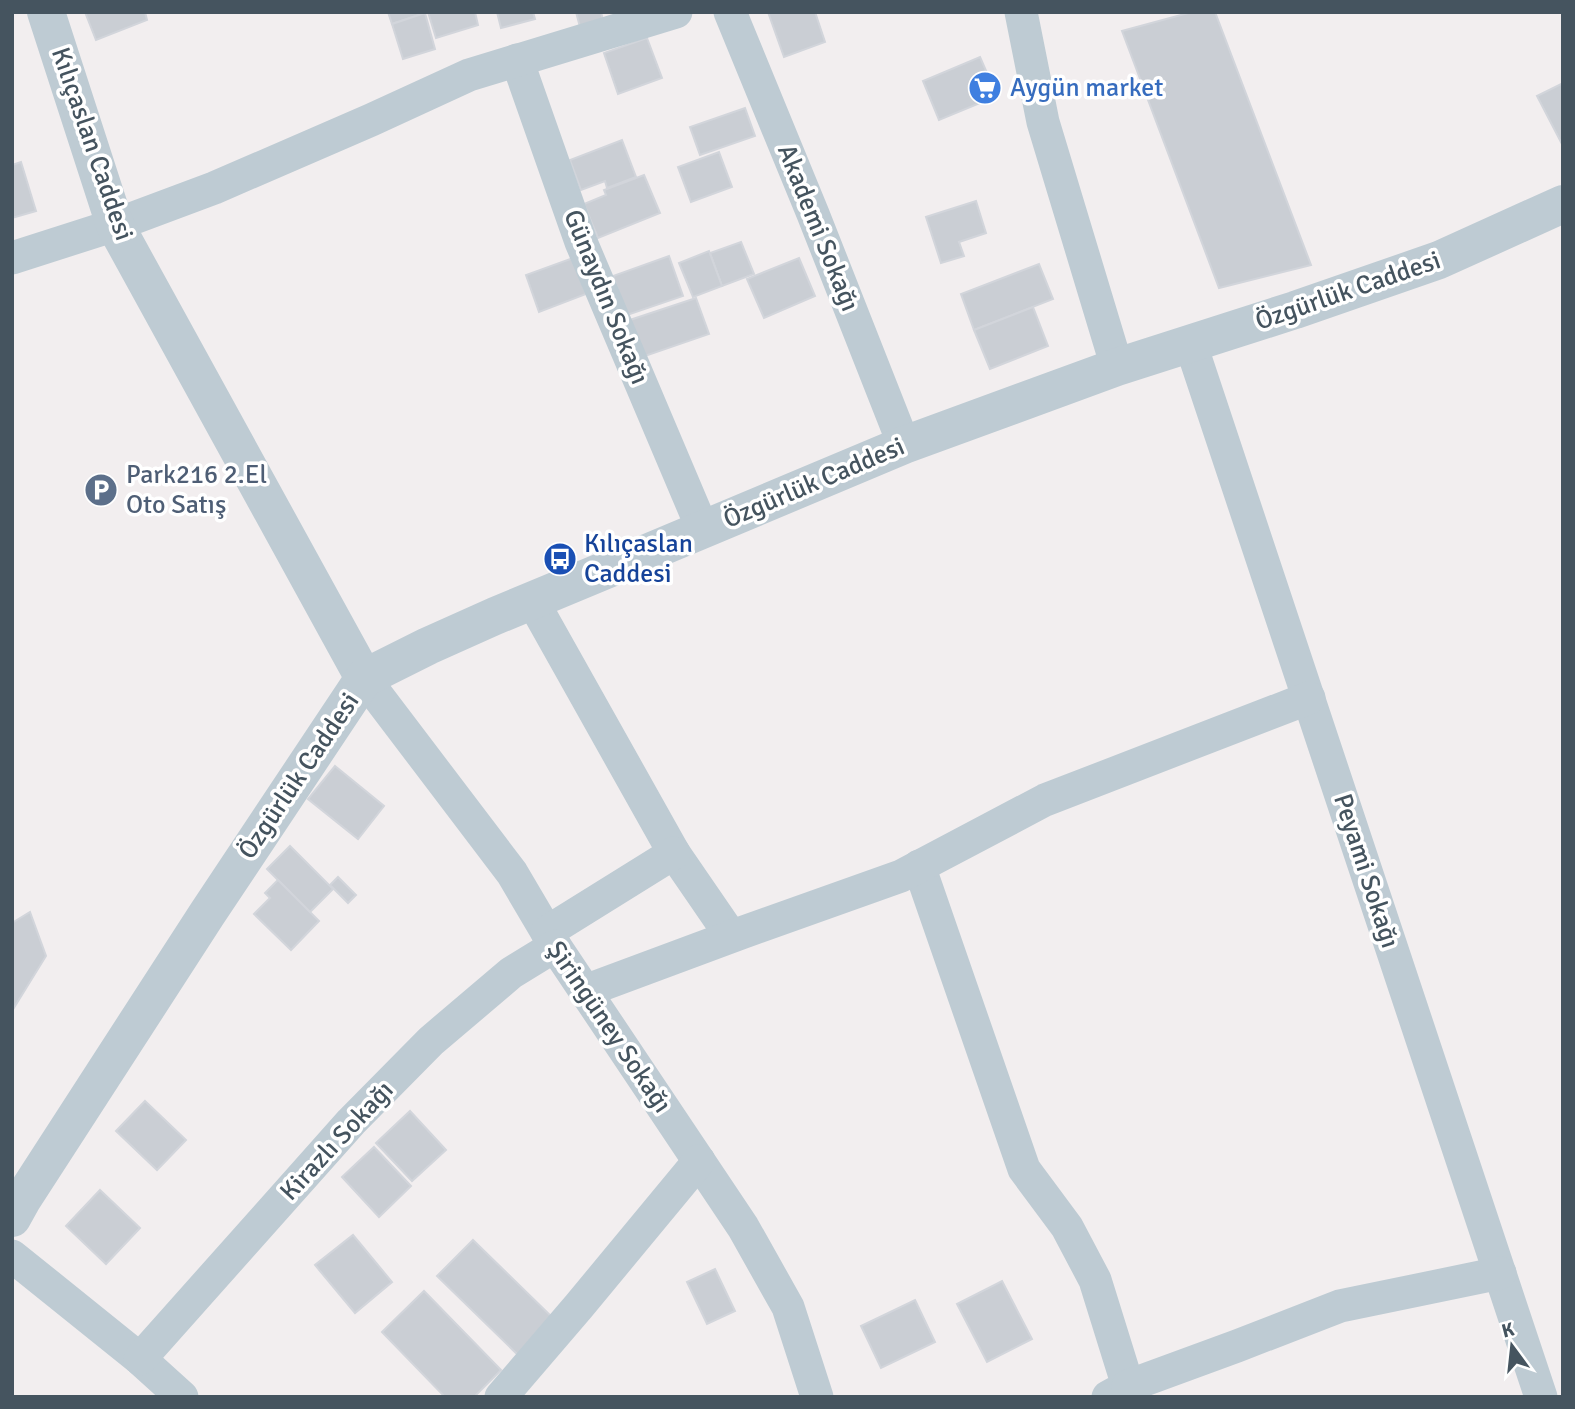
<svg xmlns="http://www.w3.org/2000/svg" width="1575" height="1409" font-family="Signika,sans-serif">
<rect width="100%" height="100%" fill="#f2eeef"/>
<g fill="#caced4" stroke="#d2d5db" stroke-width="2">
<path d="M85,12H145L147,20L96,40Z"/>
<path d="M388,12H424L425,13L392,24Z"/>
<path d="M428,12H475L478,25L436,38Z"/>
<path d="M497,12H533L535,19L501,28Z"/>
<path d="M576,12H601L603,20L580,27Z"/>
<path d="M768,12H815L825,42L784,57Z"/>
<path d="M1192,12H1215L1311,265L1219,288L1122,31Z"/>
<path d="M425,13L435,49L403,59L392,24Z"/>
<path d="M647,38L662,78L618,94L604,53Z"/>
<path d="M980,57L997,96L939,120L923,81Z"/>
<path d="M1563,83V146L1537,96Z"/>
<path d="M745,108L755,136L700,155L690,127Z"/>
<path d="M622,140L636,177L607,188L605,181L581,190L570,160Z"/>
<path d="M719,152L732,187L691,202L678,167Z"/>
<path d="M21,162L36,211L12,218V165Z"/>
<path d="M644,175L660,213L598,238L584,204L606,195L604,190Z"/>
<path d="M976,201L986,233L959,242L964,256L941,263L926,217Z"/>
<path d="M741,242L754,274L722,286L710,253Z"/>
<path d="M709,251L722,286L693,297L679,263Z"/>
<path d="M669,256L683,296L627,315L613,276Z"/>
<path d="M573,258L586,294L539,312L526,275Z"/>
<path d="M799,258L815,296L764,318L747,279Z"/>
<path d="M1039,264L1053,299L974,330L961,294Z"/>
<path d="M696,298L709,334L642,357L630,320Z"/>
<path d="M1033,307L1048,346L990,369L974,330Z"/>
<path d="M335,766L384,806L358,839L308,799Z"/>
<path d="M290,846L333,889L310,912L267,869Z"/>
<path d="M338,877L356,895L348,903L330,885Z"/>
<path d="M278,880L319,921L291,950L254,914L270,898L265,893Z"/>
<path d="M30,912L46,956L12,1011V923Z"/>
<path d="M145,1101L186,1140L157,1170L116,1131Z"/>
<path d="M410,1111L446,1150L412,1181L376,1143Z"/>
<path d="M374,1147L411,1186L379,1217L342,1177Z"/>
<path d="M100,1190L140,1228L106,1264L66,1226Z"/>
<path d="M353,1235L392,1282L355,1313L315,1265Z"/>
<path d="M473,1240L554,1319L518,1355L437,1276Z"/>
<path d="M715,1269L735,1311L707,1324L687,1282Z"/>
<path d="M1002,1281L1032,1339L987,1362L957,1304Z"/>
<path d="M424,1291L501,1370L474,1397H445L382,1332Z"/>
<path d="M915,1300L935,1342L881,1368L861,1326Z"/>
</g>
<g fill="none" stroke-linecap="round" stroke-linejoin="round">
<g stroke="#becbd3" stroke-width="33">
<path d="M730,12L813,214L904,445"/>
<path d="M1021,12L1043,122L1117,367"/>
<path d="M517,60L581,242L703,530"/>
<path d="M12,258L115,225L214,188L371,120L469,75L676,12"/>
<path d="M1191,345L1541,1397"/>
<path d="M532,600L674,853L731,936"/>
<path d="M364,678L512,873L555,946L743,1227L788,1307L817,1397"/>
<path d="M919,866L1024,1169L1067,1227L1095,1280L1128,1386L1108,1397"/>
<path d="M547,932L674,853"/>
<path d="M585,991L741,933L901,876L1045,800L1309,698"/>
<path d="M12,1256L140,1359L182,1397"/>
<path d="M140,1359L351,1122L431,1041L511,973L555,946"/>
<path d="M1128,1386L1237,1346L1340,1306L1500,1273"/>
<path d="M501,1397L579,1306L699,1161"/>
</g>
<g stroke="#becbd3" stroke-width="38">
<path d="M46,12L115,225L364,678"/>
<path d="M12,1218L22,1200L207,914L364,678L428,646L495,616L654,550L904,445L1117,367L1295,310L1439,260L1563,204"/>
</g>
</g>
<defs>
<symbol id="supermarket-disc" viewBox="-11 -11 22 22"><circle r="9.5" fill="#3f7fe0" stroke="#fff"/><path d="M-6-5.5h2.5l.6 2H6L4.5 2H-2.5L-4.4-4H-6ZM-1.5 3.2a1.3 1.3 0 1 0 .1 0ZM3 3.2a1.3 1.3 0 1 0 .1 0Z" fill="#fff"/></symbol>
<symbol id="parking-disc" viewBox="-11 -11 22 22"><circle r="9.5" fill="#5c6f8a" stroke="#fff"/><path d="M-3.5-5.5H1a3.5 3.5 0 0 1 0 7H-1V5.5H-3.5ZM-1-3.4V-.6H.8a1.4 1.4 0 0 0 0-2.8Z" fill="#fff"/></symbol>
<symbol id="bus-disc" viewBox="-11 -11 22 22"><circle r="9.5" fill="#1a4fb4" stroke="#fff"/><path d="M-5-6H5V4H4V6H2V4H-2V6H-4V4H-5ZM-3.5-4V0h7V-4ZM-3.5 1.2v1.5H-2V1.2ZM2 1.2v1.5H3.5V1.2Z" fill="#fff"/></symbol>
</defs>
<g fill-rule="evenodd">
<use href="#supermarket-disc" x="966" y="69" width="38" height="38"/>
<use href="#parking-disc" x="82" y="471" width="38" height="38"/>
<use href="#bus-disc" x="541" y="540" width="38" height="38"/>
</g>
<g text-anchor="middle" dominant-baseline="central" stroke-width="7" stroke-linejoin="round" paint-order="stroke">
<g font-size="26" fill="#366cbe" stroke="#fff" text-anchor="start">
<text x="1010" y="88">Aygün market</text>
</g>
<g font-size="26" fill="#45545f" stroke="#fff">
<text transform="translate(92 144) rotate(71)">Kılıçaslan Caddesi</text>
<text transform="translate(818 228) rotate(68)">Akademi Sokağı</text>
<text transform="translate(1348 291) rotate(-19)">Özgürlük Caddesi</text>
<text transform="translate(606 297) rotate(68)">Günaydın Sokağı</text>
<text transform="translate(814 483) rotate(-23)">Özgürlük Caddesi</text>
<text transform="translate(299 776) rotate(-56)">Özgürlük Caddesi</text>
<text transform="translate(1366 871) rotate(72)">Peyami Sokağı</text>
<text transform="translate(609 1027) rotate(56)">Şiringüney Sokağı</text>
<text transform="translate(337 1141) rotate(-47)">Kirazlı Sokağı</text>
</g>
<g font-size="26" fill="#4e5e75" stroke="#fff" text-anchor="start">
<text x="126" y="475">Park216 2.El<tspan x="126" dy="30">Oto Satış</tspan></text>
</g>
<g font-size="26" fill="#164399" stroke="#fff" text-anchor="start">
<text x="584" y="544">Kılıçaslan<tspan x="584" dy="30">Caddesi</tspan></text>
</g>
</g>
<rect width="1575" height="1409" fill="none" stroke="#45545f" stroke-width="28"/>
<g transform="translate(1512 1346) rotate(345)" stroke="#ffffff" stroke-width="5" paint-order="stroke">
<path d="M0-5L12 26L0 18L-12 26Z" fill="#45545f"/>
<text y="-10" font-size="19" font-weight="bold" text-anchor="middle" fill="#45545f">K</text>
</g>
</svg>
